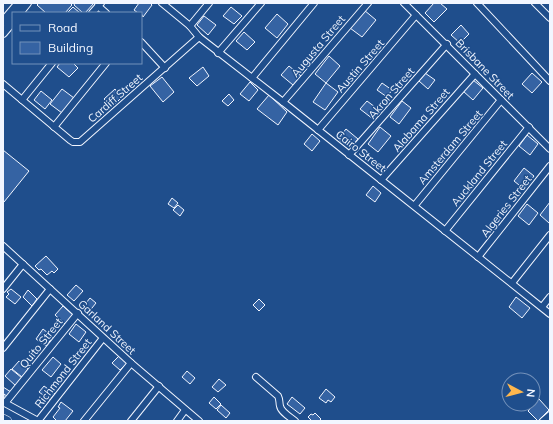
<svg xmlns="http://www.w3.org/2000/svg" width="553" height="424" font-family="Mulish,sans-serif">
<rect width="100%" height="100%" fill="#1f4e8c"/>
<g fill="#3563a3" stroke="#f2f6ff">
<path d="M39,3H70L72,5L65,13H46L37,5Z"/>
<path d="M75,3H94L85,13H83L74,5Z"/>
<path d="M139,3H150L152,5L143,17L141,13H138L134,10Z"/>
<path d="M434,3H440L447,9L434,22L425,13Z"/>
<path d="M73,7L80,13H67Z"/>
<path d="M231,7L242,16L234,24L223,16Z"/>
<path d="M364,10L376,20L362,37L350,28Z"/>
<path d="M277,14L288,24L277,38L265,28Z"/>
<path d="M204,16L216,25L208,35L197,25Z"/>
<path d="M461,25L469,34L460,43L451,35Z"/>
<path d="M244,32L255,42L247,50L236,41Z"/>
<path d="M329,56L340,66L326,83L315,74Z"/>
<path d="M60,63H73L78,68L69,77L57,67Z"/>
<path d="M289,66L301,76L293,85L281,75Z"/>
<path d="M203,67L209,76L197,86L189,78Z"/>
<path d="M425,73L435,80L428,89L419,81Z"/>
<path d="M532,73L542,82L532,93L522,84Z"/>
<path d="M162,77L174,92L163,102L150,86Z"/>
<path d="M473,80L483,88L473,100L463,91Z"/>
<path d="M250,82L258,90L249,101L240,94Z"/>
<path d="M326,83L338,92L325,110L313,102Z"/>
<path d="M382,83L392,90L387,97L377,90Z"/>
<path d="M62,89L74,98L62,113L50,104Z"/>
<path d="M115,89L121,98L112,107L104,99Z"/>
<path d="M41,91L52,100L45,109L34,100Z"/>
<path d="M229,94L234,100L228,106L222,101Z"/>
<path d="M269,95L287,112L278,125L257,109Z"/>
<path d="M367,101L379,110L373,119L360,109Z"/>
<path d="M402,101L411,108L399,124L390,117Z"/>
<path d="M380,127L391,136L378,152L368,144Z"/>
<path d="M346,129L358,139L351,148L338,139Z"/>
<path d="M312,134L320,141L312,151L304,144Z"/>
<path d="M527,135L538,144L530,155L519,146Z"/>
<path d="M3,150L29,171L4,202H3Z"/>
<path d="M524,168L534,176L524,189L514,181Z"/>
<path d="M373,186L381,193L375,202L366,195Z"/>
<path d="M172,198L178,203L174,208L168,204Z"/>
<path d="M550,202V222L549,223L540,215Z"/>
<path d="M527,204L538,213L529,225L518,216Z"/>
<path d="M178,205L184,210L180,216L173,210Z"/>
<path d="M46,256L58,269L54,273L52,271L47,275L41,269L39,270L35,266Z"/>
<path d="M76,285L83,291L74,301L67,295Z"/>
<path d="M11,289L21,297L15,304L6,297L9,294L7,292Z"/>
<path d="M28,290L37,299L32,306L23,297Z"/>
<path d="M516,297L530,308L522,318L509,307Z"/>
<path d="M90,298L96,303L88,313L82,308Z"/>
<path d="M259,299L265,305L259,311L253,305Z"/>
<path d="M63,306L73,315L65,324L55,315Z"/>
<path d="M76,324L86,332L79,342L69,334Z"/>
<path d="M43,329L53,337L46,346L36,339Z"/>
<path d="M119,356L127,363L120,370L112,363Z"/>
<path d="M53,357L61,364L51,377L42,370Z"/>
<path d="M19,361L28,369L22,377L12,369Z"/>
<path d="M11,369L22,378L16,386L5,376Z"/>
<path d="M187,371L195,378L190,384L182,377Z"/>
<path d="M219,379L226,385L218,392L212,387Z"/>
<path d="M44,386L55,394L50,400L39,392Z"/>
<path d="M3,387L11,392L8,397L4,394V400H3Z"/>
<path d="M326,389L335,397L331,402L328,400L326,403L319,398Z"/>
<path d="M214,397L221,404L216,409L209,403Z"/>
<path d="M292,397L305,408L300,414L287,404Z"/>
<path d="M539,399L549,410L538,421L528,411Z"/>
<path d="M61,402L73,411L65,421H57L53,417L60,408L58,407Z"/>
<path d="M221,405L230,413L226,418L217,410Z"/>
<path d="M315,413L321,419L319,421H312L308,417L311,414L313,415Z"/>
</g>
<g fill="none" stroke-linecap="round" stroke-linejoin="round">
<defs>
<g id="street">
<path d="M162,3L190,26L199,37L283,102L550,314"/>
<path d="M404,3L550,149"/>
<path d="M477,3L550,81"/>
<path d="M535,3L550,18"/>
<path d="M98,6L106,13"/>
<path d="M92,13L101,3"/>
<path d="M190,26L209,3"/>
<path d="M141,42L165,68"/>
<path d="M218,53L261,3"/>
<path d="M252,78L314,3"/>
<path d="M3,84L70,140L73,142H80L199,37"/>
<path d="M22,100L52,63"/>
<path d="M283,102L368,3"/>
<path d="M54,127L106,63"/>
<path d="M318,130L416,15"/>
<path d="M349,155L447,44"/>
<path d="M381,180L475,74"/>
<path d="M415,205L501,100"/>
<path d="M445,231L529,127"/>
<path d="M3,246L131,363L199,421"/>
<path d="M478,257L550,166"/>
<path d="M512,283L550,235"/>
<path d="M3,289L23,264"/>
<path d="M542,307L550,297"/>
<path d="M3,348L50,289"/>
<path d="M256,377L278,396C280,400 279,402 280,406C281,412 290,417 295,421"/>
<path d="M3,402L38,421"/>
<path d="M5,403L78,313"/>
<path d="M38,421L103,338"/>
<path d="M84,421L131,363"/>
<path d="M131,421L159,386"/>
<path d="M177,421L185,410"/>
<path d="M543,421L550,415"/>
</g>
<g id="secondary">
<path d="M19,13L27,3"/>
<path d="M3,22L19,3"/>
<path d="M3,33L13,21"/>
</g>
<path id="primary" d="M3,419L7,421"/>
</defs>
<use href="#street" stroke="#f2f6ff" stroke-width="8"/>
<use href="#secondary" stroke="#f2f6ff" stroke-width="10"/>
<use href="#primary" stroke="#f2f6ff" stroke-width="10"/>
<use href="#street" stroke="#1f4e8c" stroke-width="6"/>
<use href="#secondary" stroke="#1f4e8c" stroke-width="8"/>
<use href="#primary" stroke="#1f4e8c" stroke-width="9"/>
</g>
<g text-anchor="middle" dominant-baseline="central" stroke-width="3" stroke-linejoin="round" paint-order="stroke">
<g font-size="11" fill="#f2f6ff" stroke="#1f4e8c">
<text transform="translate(318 46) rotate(-50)">Augusta Street</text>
<text transform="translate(360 66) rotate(-49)">Austin Street</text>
<text transform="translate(485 69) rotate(46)">Brisbane Street</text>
<text transform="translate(391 93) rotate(-49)">Akron Street</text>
<text transform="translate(115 98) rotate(-41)">Cardiff Street</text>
<text transform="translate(421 120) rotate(-49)">Alabama Street</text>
<text transform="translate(450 147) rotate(-50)">Amsterdam Street</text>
<text transform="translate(361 151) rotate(38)">Cairo Street</text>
<text transform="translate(479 173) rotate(-51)">Auckland Street</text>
<text transform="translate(506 206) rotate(-52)">Algeries Street</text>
<text transform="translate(107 327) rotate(43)">Garland Street</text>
<text transform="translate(41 343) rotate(-51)">Quito Street</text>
<text transform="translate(63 373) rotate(-52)">Richmond Street</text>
</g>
</g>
<rect width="553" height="424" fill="none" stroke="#f2f6ff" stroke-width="8"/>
<rect x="12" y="12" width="130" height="52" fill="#1f4e8c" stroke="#7391ba"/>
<rect x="20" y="25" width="20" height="6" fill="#1f4e8c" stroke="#7391ba"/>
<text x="48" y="32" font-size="12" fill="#f2f6ff">Road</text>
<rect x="20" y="42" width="20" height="12" fill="#3563a3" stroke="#7391ba"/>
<text x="48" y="52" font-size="12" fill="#f2f6ff">Building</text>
<g transform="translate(521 392) rotate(97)"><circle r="19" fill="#1f4e8c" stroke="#7391ba"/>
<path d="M0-3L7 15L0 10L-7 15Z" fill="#ffb74d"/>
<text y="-6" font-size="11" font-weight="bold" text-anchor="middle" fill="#f2f6ff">N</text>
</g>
</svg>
